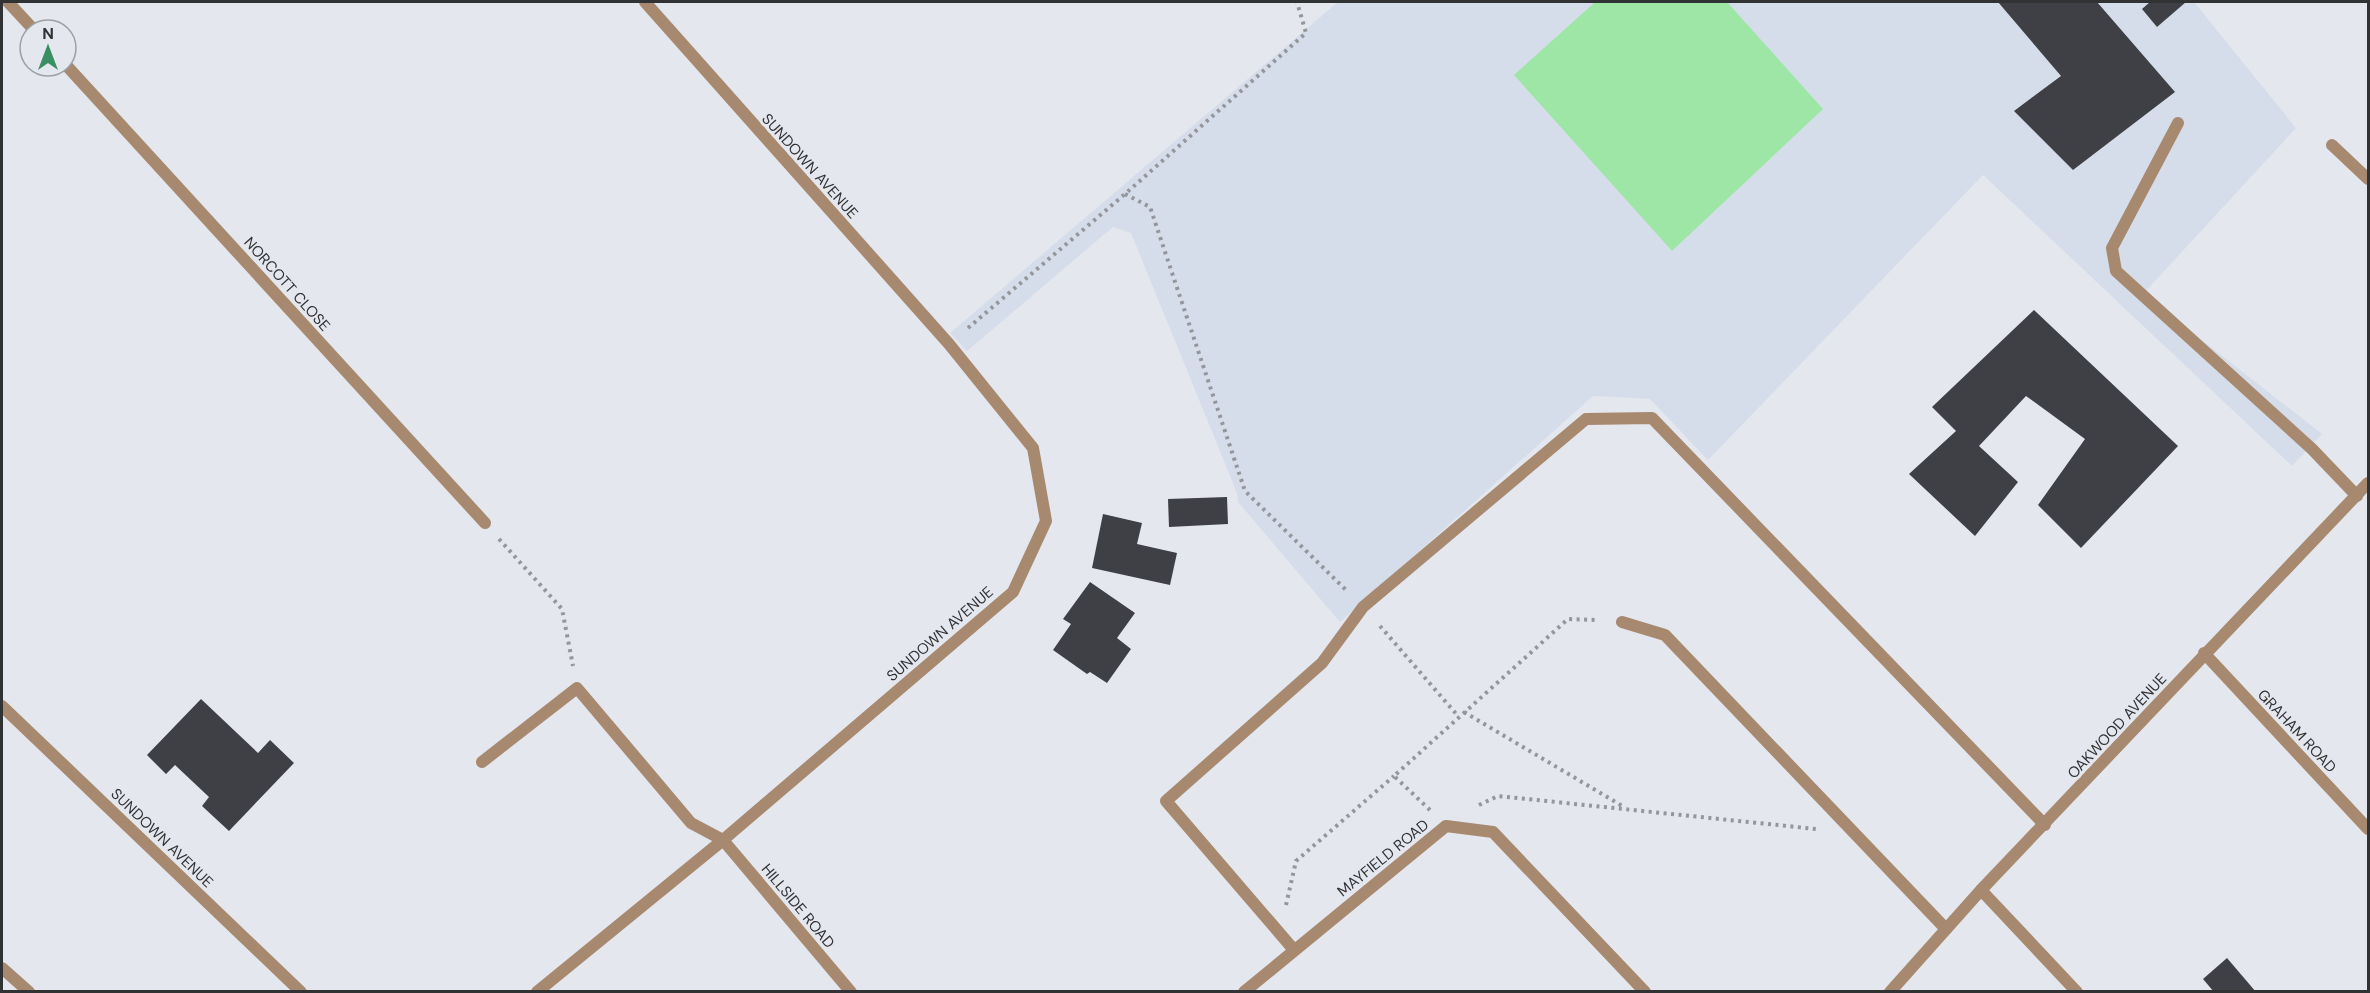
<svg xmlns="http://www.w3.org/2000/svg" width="2370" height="993" font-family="'DM Sans',sans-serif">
<rect width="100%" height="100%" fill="#e4e7ee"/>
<path fill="#d6ddea" d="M1338,2H2194L2296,128L2143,294L2322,434L2292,466L1983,175L1708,460L1650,399L1593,396L1340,622L1238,502L1237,493L1131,233L1113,227L967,351L950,333Z"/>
<path fill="#9de6a6" d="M1595,2H1727L1823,109L1672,251L1514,75Z"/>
<g fill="#3e4045">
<path d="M1998,2H2097L2175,92L2073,170L2014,111L2061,76Z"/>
<path d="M2150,2H2186L2157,27L2142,9Z"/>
<path d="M2034,310L2178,446L2081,548L2038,505L2085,439L2026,396L1979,446L2018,482L1975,536L1909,474L1956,431L1932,407Z"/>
<path d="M1227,497L1228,524L1169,527L1168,499Z"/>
<path d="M1103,514L1142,523L1137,544L1177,553L1170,585L1092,568Z"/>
<path d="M1090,582L1135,613L1117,638L1131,649L1107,683L1090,672L1087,674L1053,650L1071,624L1063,619Z"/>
<path d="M201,699L258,753L270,740L294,763L229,831L202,806L209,797L175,765L166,774L147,755Z"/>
<path d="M2227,958L2256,992H2214L2203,979Z"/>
</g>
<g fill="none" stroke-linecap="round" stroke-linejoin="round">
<g stroke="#94969b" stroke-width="4" stroke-dasharray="3 4.5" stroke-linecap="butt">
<path d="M1125,194L1150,207L1245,491L1346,590"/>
<path d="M968,328L1125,194L1306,33L1297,2"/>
<path d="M499,539L562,609L573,666"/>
<path d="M1380,626L1458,716"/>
<path d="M1464,712L1624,807"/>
<path d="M1479,805L1498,796L1816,829"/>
<path d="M1430,810L1394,776L1568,619L1597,620"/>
<path d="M1286,905L1296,861L1394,776"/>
</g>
<g stroke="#a7896f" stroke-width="12">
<path d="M2178,123L2112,248L2116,271L2312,449L2357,496"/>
<path d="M482,762L577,688L691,823L723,840"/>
<path d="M1981,890L2077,992"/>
<path d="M1294,950L1166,801L1322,663L1363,607L1586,419L1652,418L2045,825"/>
<path d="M2,968L29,992"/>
</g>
<g stroke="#a7896f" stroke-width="12">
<path d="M8,2L34,30"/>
<path d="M66,65L485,523"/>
<path d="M2332,145L2368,179"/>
<path d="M1622,622L1665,635L1946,929"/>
<path d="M2204,653L2368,829"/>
<path d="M2,706L301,992"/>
<path d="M723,840L851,992"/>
<path d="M537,992L723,840L1013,592L1046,521L1033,448L949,344L645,2"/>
<path d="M1244,992L1446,826L1493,832L1645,992"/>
<path d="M1890,992L1981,890L2368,483"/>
</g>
</g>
<g text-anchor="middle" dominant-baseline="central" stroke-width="6" stroke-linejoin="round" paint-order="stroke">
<g font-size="15" fill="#313234" stroke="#e4e7ee">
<text transform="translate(810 166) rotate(48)">SUNDOWN AVENUE</text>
<text transform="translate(287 284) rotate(48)">NORCOTT CLOSE</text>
<text transform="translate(940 634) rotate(-41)">SUNDOWN AVENUE</text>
<text transform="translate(2117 726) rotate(-47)">OAKWOOD AVENUE</text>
<text transform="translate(2297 731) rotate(47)">GRAHAM ROAD</text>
<text transform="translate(162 838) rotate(44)">SUNDOWN AVENUE</text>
<text transform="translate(1383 858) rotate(-39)">MAYFIELD ROAD</text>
<text transform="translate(798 906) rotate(50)">HILLSIDE ROAD</text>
</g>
</g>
<rect width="2370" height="993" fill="none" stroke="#313234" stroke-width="6"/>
<g transform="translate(48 48)"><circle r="28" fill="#e4e7ee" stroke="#9c9fa4" stroke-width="1.5"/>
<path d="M0-4.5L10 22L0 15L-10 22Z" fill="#398f62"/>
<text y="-9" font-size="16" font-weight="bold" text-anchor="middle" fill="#313234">N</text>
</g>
</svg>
